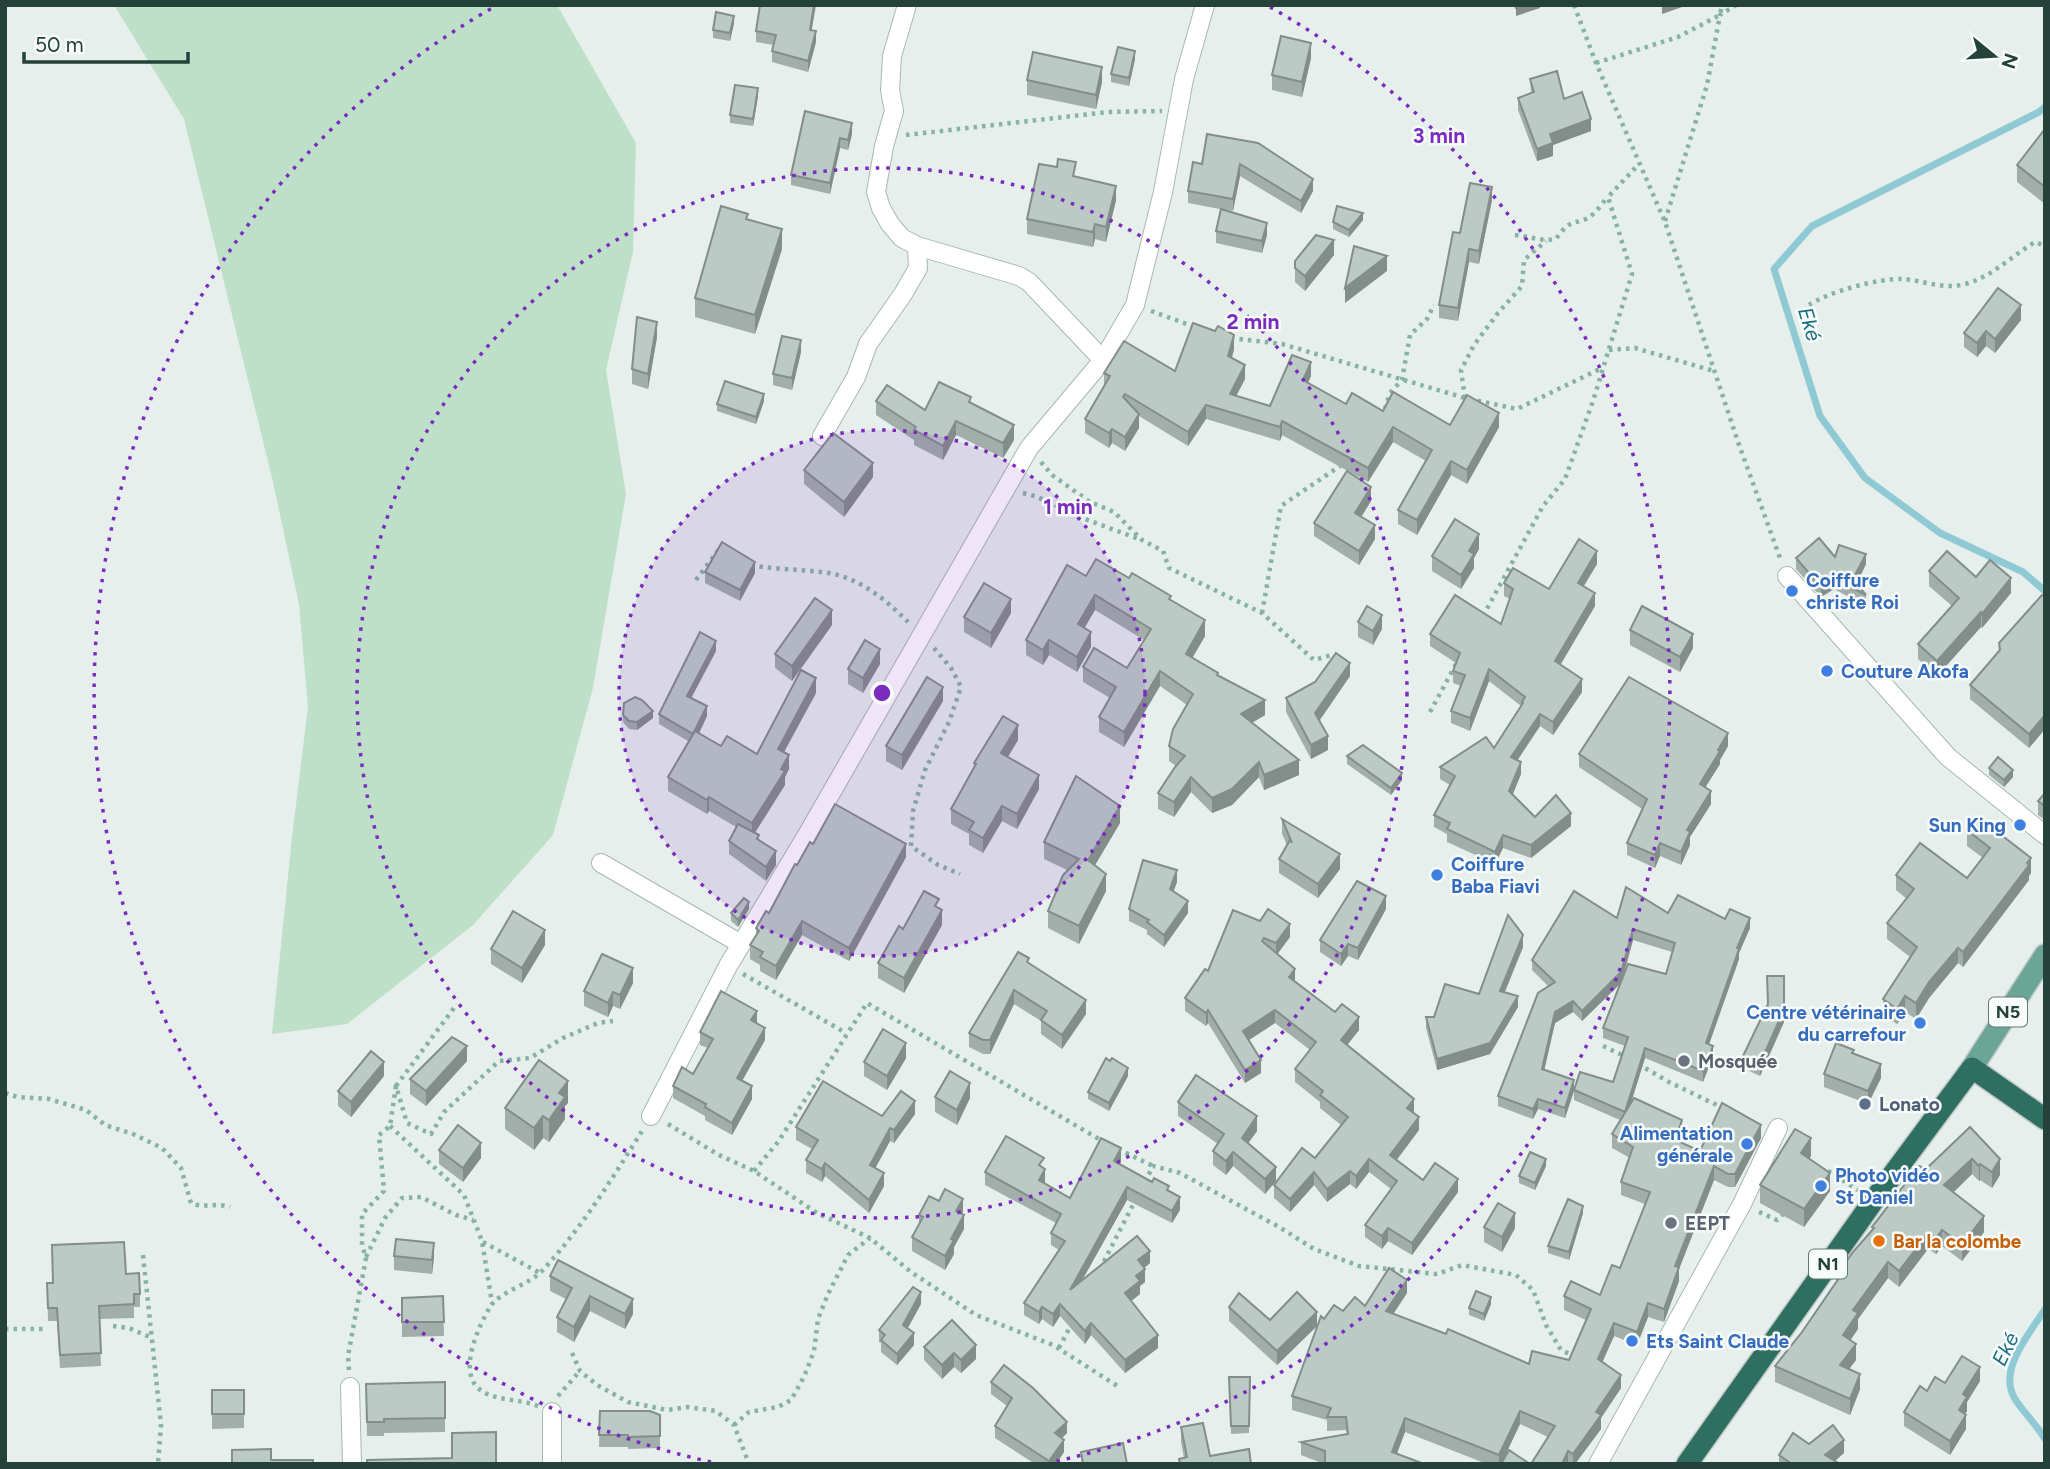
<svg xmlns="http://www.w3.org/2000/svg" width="2050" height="1469" font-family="Figtree,sans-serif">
<rect width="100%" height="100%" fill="#e6efeb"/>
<path fill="#bfe0c8" d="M114,5H557L636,143L633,252L606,370L626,494L593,688L553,835L473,925L347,1024L272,1034L292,837L308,707L299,604L273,482L184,119Z"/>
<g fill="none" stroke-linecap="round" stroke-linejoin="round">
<g stroke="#8ec9d4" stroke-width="7">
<path d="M2045,107L2039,112L1812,226L1774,269L1820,416L1865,478L1940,533L2023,572L2045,591"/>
<path d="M2045,1309C2030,1333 1997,1370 2015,1399C2024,1413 2036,1424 2045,1439"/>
</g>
<defs>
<g id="street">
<path d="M907,5L892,56L890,90L894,111L884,146L876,192L881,208L890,224L902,238L917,246L1019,276L1029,282L1103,360"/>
<path d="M822,436L856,377L868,344L903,294L918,268L917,246"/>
<path d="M1787,576L1948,757L2045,835"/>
<path d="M601,863L741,944"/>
<path d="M651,1116L728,966L807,835L1029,448L1103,360L1135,305L1163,192L1184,79L1205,5"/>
<path d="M350,1387L352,1464"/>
<path d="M552,1412V1464"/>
<path d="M1598,1464L1742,1204L1778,1128"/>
</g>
<path id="primary" d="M1972,1068L2045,955"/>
<path id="highway" d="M1687,1464L1874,1200L1972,1068L2045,1119"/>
</defs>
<use href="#street" stroke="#a8b8b2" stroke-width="20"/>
<use href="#primary" stroke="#c2cac8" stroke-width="24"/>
<use href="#highway" stroke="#c2cac8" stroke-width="24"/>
<g stroke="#86b3a5" stroke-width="4.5" stroke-dasharray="3.5 5" stroke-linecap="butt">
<path d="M1574,5L1596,63L1665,222L1738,442L1780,558"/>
<path d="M1596,63L1678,37L1720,15L1722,5"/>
<path d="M906,135L1108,112L1162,111"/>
<path d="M1665,221L1707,85L1720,15L1736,5"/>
<path d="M1515,235C1529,236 1542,242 1556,239C1572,215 1577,227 1592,215C1598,210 1603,203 1607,197"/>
<path d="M1809,305C1828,292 1879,278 1902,279C1922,280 1940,289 1961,285C1990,279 2010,257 2035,242L2045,246"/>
<path d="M1151,311L1195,327"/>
<path d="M1231,338L1282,344L1465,398L1517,409L1602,368"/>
<path d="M1609,350L1635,348L1714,371"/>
<path d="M1465,398L1461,370L1474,345L1498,313L1522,286L1524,260L1546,241"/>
<path d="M1385,409L1390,393L1402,380L1410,335L1427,319L1434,305"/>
<path d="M1041,462L1052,475L1090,502L1114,512L1142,540L1163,551L1169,568L1262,613L1314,660L1332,655"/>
<path d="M1023,493L1035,496L1085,519L1139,539"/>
<path d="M751,565C777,570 803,569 829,573C861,579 885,599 908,622"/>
<path d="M696,580L720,548"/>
<path d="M1262,613L1281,506L1343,464"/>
<path d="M1483,616L1543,506L1565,479L1593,401L1632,274L1608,197L1639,164"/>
<path d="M934,648L951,668L961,687L949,722L925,770L913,811L911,846L938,865L960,874"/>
<path d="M1430,712L1456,664"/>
<path d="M743,974L846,1033"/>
<path d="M1603,1046L1624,1056"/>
<path d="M1638,1064L1669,1082L1723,1108"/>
<path d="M396,1086L457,1004"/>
<path d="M5,1093L18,1097L49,1099L86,1110L105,1125L133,1134L162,1148L181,1168L191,1203C204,1209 216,1202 230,1207"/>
<path d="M668,1124L719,1155L754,1171L817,1213L870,1238L911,1272L976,1315L1053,1345L1119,1387"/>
<path d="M390,1126L464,1195L482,1241L492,1303"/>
<path d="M1118,1149L1153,1166"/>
<path d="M1820,1170L1825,1169L1858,1190"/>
<path d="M754,1171L778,1142L867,1003L1104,1142"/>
<path d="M1145,1182L1153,1166L1180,1173L1279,1227L1314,1249L1359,1266L1437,1274L1462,1265L1516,1275L1533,1290L1546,1325L1561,1350L1576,1357"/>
<path d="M1759,1212L1777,1220L1784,1213"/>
<path d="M483,1242L540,1273"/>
<path d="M143,1255L161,1425L158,1464"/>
<path d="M366,1257L385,1218L402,1198L421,1197L456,1215L473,1220"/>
<path d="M1100,1269L1136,1199"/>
<path d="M113,1326L129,1328L152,1338"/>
<path d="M5,1329H44"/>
<path d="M1059,1348L1072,1323"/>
<path d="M572,1353L580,1371L597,1385L628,1402L667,1410L688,1407L716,1411L734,1425L749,1464"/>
<path d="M349,1370L348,1356L366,1258L362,1245V1214L384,1191L379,1135L390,1126L396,1086L407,1123L431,1134L444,1112L499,1061L530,1058L563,1038L598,1023L613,1021"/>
<path d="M558,1396L580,1371"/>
<path d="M538,1406C519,1398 492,1402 477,1387C459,1368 479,1326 490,1307C499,1292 530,1284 542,1271C581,1229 612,1179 642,1131"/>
<path d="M734,1425L749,1412L778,1407L791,1400L804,1377L814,1351L818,1319L828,1294L848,1255L870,1238"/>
</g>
<use href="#street" stroke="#fff" stroke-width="18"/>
<use href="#primary" stroke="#6aa596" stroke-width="21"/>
<use href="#highway" stroke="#2f6f62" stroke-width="21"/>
</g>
<g fill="#a1aea9" fill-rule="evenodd">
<path d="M734,23L730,41L713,38V30Z"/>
<path d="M812,30L816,42L808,72L772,62V51L774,45L756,42V31Z"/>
<path d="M1311,58L1302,97L1272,90V75Z"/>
<path d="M1135,59L1129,86L1111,82V74Z"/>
<path d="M1530,79L1564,99L1591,131L1553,145V156L1537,161L1518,110V98L1531,93Z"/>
<path d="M1027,80L1102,82L1096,109L1027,95Z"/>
<path d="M758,96L753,126L730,123V115Z"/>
<path d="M805,111L852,134L848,150L840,148L830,194L791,185V175Z"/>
<path d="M2045,129V204L2017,182V165Z"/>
<path d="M1207,134L1313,191L1301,213L1240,176L1233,211L1222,209L1267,235L1262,253L1216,243V231L1220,209L1188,203V191L1202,164Z"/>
<path d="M1076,176L1116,200L1106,242L1095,239L1093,247L1027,234V219Z"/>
<path d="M1492,200L1479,264L1469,262L1458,321L1439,318V305L1460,233Z"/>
<path d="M748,219L782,249L755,334L695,317V298Z"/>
<path d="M1363,220L1349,237L1333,229V222Z"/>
<path d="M1334,255L1305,291L1295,282V261Z"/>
<path d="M2021,320L1995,353L1986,346L1977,357L1964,347V333Z"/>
<path d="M657,337L648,389L632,384V369Z"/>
<path d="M1234,349L1232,358L1245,379L1236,396L1270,406L1311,376L1308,383L1346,404L1450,425L1499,427L1467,484L1451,475L1417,535L1398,524V510L1426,461L1393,442L1368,482L1282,435L1280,441L1206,419L1188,446L1139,416V428L1125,451L1112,443L1109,448L1085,433V419L1104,385V373L1175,371Z"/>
<path d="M801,352L792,390L773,385V374Z"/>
<path d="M764,401L756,424L717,411V404Z"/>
<path d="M876,401L925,410L971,404L1014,440L1003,458L956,435L943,460L914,445V440L876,415Z"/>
<path d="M804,470L873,477L844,517L804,484Z"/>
<path d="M1371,501L1361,517L1375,539L1359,565L1314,536V523Z"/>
<path d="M1479,549L1474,558V568L1461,589L1432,571V556Z"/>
<path d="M1835,557L1866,564L1857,584L1866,595V606L1834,589L1821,597L1796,569V558Z"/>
<path d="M1597,564L1584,586L1595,606L1560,665L1582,692L1553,735L1540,726L1517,760L1521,774L1513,794L1535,817L1571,826L1531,858L1503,848L1495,864L1447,842V834L1434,827V815L1450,785L1440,779V767L1494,748L1521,706L1489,681L1470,731L1451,723V711L1461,686L1453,683V671L1456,663L1430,646V634L1501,624L1510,599L1504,596V583L1549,589Z"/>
<path d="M1929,571L1976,577L2011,593L1982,628L1981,627L1937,676L1918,659V644L1952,606L1929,586Z"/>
<path d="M705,572L755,573L740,601L705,583Z"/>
<path d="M1086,576L1129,578L1171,600L1205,636L1192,658L1218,675L1265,715L1252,723L1299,775L1264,790L1259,777L1232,805L1212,813L1191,792L1174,817L1158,809V793L1176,766L1169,761V746L1187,705L1160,686L1124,747L1099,732V717L1110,698L1083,682V667L1127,668L1144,640L1095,610L1084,628L1091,647L1077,672L1049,655L1043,665L1026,655V640Z"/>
<path d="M2045,597V729L2029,748L1970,699V685Z"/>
<path d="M1011,613L991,648L964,632V617Z"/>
<path d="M1358,622L1382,629L1373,645L1358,637Z"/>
<path d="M832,625L792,681L775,668V654Z"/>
<path d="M1630,630L1693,648L1680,672L1630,645Z"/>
<path d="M716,651L691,698L707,716L699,733L721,746L757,754L816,693L784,752L789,769L785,777V785L755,833L776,865L766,881L729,854V841L736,827L709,811L707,814L668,791V777L688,741L659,724V714Z"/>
<path d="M880,664L863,693L848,684V669Z"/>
<path d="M1350,676L1319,721L1328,750L1311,759L1286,712V698Z"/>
<path d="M943,701L902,770L886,761V746Z"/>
<path d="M623,715L653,718L637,730L629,729L623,722Z"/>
<path d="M1018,740L1008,757L1039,789L1017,829L1002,821L983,853L969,845V834L951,824V809L974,768V763Z"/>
<path d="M1728,746L1720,760V764L1705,787L1711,804L1690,837V845L1681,865L1660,856L1655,868L1627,855V843L1642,809L1579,767V754Z"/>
<path d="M1347,756L1402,780L1391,795L1347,764Z"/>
<path d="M1989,768L2013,777L2004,787L1989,775Z"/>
<path d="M2045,793V820L2038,815V801Z"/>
<path d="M1282,819L1340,869L1318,898L1279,873V859L1287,845L1282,834Z"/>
<path d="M1120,823L1095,865L1106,891L1079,944L1048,928V911L1067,870L1044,859V842Z"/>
<path d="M1967,830L2031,873L2029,876V880L1963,967L1958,963L1929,998L1916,1019L1905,1012L1897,1024L1883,1015V999L1910,957L1887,939V923L1907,899L1896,890V875L1967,878L1983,858L1967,846Z"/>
<path d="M813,844L906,857L849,961L802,935L776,980L760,971V965L750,959V945L756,936V928L769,913L797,865Z"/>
<path d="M1177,882L1173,891L1188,913L1164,947L1147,934V930L1129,921V909Z"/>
<path d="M939,908L942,925L904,993L878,978V963L903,929Z"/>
<path d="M749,909L738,927L731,921V913Z"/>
<path d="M1386,909L1358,960L1348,956L1341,966L1320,952V940Z"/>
<path d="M1233,910L1290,937L1277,954L1295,982L1359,1030L1347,1045L1414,1111L1413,1112L1419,1130L1397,1160L1423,1180L1458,1192L1412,1255L1388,1241L1382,1249L1365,1237V1225L1391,1189L1369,1172L1356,1189L1350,1184L1327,1202L1314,1185L1290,1212L1274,1198V1185L1315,1158L1341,1125L1320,1108V1102L1295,1082V1069L1310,1050L1275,1023L1248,1040L1261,1073L1245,1083L1208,1023L1206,1026L1185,1011V998L1208,971Z"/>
<path d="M1668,913L1725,919L1750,928L1739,953V959L1709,1044L1713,1056L1703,1082L1645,1058L1631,1102L1682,1134L1679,1142L1700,1151L1761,1138L1735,1187H1728L1714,1180L1679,1269V1281L1664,1322L1648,1317L1637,1345L1614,1336L1602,1362L1621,1388L1601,1418V1429L1575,1464H1531L1548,1437L1520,1424L1501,1464H1487L1405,1432L1397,1453L1424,1464H1324L1301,1455V1442L1347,1434L1346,1430L1327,1431V1420L1292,1410V1396L1317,1326L1277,1365L1229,1321V1307L1270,1320L1317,1326L1324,1319L1343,1311L1407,1293L1393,1314L1529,1364L1569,1360L1586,1320L1564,1310V1296L1600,1295L1620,1268L1645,1204L1621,1195V1182L1630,1158L1612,1148V1134L1620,1120L1574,1100V1092L1565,1118L1538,1109L1533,1119L1498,1106V1096L1548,986L1532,970V960L1617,918ZM1633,940L1672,952L1666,974H1624ZM1620,984L1603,1028V1038L1625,1046L1613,1082L1574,1088L1544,1070L1555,1023L1573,1012L1582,1021Z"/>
<path d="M545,945L522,983L491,964V949Z"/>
<path d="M1523,947L1505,992L1518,1007L1490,1054L1437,1070L1426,1028V1017H1434L1479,994Z"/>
<path d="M1029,963L1086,1014L1062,1049L1041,1034V1021L1014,1004L990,1054H983L969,1047V1033Z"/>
<path d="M633,983L620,1009L613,1006L608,1017L584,1006V991Z"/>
<path d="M1784,1022L1760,1076L1743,1068V1056Z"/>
<path d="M757,1023L765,1040L742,1081L752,1099L732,1135L705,1120V1116L673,1098V1086L693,1074L708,1048L700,1045V1032Z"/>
<path d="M1854,1054L1881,1078L1868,1104L1824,1087V1074Z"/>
<path d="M906,1058L887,1090L864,1076V1062Z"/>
<path d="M467,1061L426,1106L410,1094V1079Z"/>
<path d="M1110,1061L1128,1076L1109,1111L1088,1099V1092Z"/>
<path d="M384,1076L351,1117L338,1106V1091Z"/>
<path d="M935,1097L970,1098L957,1125L935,1112Z"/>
<path d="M1178,1102L1257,1131L1248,1143L1276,1181L1265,1194L1233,1166L1226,1175L1213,1165V1151L1218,1144L1178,1116Z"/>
<path d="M568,1103L565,1106V1119L549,1142L543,1138L534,1150L505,1129V1108Z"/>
<path d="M915,1114L894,1143L890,1141L875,1168L884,1186L869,1213L825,1176L822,1182L806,1173V1160L812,1149L796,1140V1127L882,1116Z"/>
<path d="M1970,1127L2000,1175L1992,1188L1980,1180L1979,1181L1972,1174L1953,1193L1984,1232L1962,1261L1942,1246L1936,1254L1928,1249L1899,1287L1888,1278L1858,1319V1329L1850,1340L1856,1360L1849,1369L1860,1389L1850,1415L1775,1382V1366L1802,1332L1836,1282V1276L1872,1230V1227L1926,1169Z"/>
<path d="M439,1150L481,1158L463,1182L439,1164Z"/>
<path d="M1811,1156L1809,1159L1830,1191L1804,1227L1760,1203V1185Z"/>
<path d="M1121,1161L1119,1164L1169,1191L1180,1210L1172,1223L1127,1200L1082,1280L1150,1263L1144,1268L1145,1282L1140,1286V1294L1131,1301L1158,1348L1125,1373L1091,1335L1085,1344L1060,1316L1053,1327L1042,1319L1039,1324L1024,1315V1303L1059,1250L1051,1245V1233L1056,1223L985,1185V1172L1044,1168L1045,1182V1183L1070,1198Z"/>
<path d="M1546,1166L1535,1190L1519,1183V1176Z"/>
<path d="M939,1201L963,1212L962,1214L964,1229L954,1247V1254L945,1270L912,1251V1237L919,1224V1215Z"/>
<path d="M1583,1213L1569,1260L1548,1253V1246Z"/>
<path d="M1484,1227L1515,1228L1502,1252L1484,1242Z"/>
<path d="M394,1256L434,1257L432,1274L394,1270Z"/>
<path d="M126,1274L140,1294V1307H134V1318L99,1319L101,1366L60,1368L57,1321H48L47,1283Z"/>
<path d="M550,1276L633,1314L625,1329L590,1311L574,1342L557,1332V1317L566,1299L550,1291Z"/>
<path d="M443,1296L444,1336L402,1337V1298Z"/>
<path d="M921,1304L908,1328L914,1345L897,1365L881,1352V1343L879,1342V1330Z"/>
<path d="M1491,1304L1484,1321L1469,1315V1308Z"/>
<path d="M952,1320L976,1359L961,1373L954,1367L942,1379L924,1360V1347Z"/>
<path d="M1229,1377H1250L1249,1433L1231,1434Z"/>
<path d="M1980,1381L1967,1402V1411L1965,1414L1966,1429L1950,1455L1904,1426V1412L1927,1391L1945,1383Z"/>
<path d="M445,1382V1432L384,1433V1436H367L366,1384Z"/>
<path d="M991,1382L1067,1433L1062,1438L1064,1452L1056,1464H1035L995,1438V1426L1007,1406L991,1394Z"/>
<path d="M212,1390H244V1428L212,1429Z"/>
<path d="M600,1411L660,1415V1448L628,1449V1447H599Z"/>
<path d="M1181,1427L1210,1456L1251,1464H1179V1459L1184,1458L1181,1442Z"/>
<path d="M1809,1444L1844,1453L1835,1461L1840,1464H1779V1455Z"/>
</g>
<g fill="#838d89">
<path d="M814,5H816L810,40V30Z"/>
<path d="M1526,5H1540V8L1516,16V8Z"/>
<path d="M1662,5H1688L1662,14Z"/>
<path d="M734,16V23L730,41V33Z"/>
<path d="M816,31V42L808,72V61Z"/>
<path d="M1311,43V58L1302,97V82Z"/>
<path d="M1135,51V59L1129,86V78Z"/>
<path d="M1102,67V82L1096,109V95Z"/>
<path d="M758,88V96L753,126V119Z"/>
<path d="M1591,119V131L1553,145V156L1537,161V149L1550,134Z"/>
<path d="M852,123V134L848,150V140Z"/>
<path d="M840,138V148L830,194V183Z"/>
<path d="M1240,164V176L1233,211V199Z"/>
<path d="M1313,179V191L1301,213V201Z"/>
<path d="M1116,186V200L1106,242V227Z"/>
<path d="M1492,187V200L1479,264V251Z"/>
<path d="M1363,213V220L1349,237V230Z"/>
<path d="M1267,223V235L1262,253V241Z"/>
<path d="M1095,224V239L1093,247V232Z"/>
<path d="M782,229V249L755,334V315Z"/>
<path d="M1334,240V255L1305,291V276Z"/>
<path d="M1469,249V262L1458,321V308Z"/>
<path d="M1387,256V271L1345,303V288Z"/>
<path d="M2021,305V320L1995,353V339Z"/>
<path d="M657,322V337L648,389V374Z"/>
<path d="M1986,331V346L1977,357V343Z"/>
<path d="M1234,335V349L1228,371V356Z"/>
<path d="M801,340V352L792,390V378Z"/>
<path d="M1311,362V376L1303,394V380Z"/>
<path d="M1245,365V379L1230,408V394Z"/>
<path d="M764,394V401L756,424V417Z"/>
<path d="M1206,405V419L1188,446V432Z"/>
<path d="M1499,413V427L1467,484V470Z"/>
<path d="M1139,414V428L1125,451V437Z"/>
<path d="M956,421V435L943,460V446Z"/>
<path d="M1282,421V435L1280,441V427Z"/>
<path d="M1014,425V440L1003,458V443Z"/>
<path d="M1393,427V442L1368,482V468Z"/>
<path d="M1112,429V443L1109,448V433Z"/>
<path d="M1451,461V475L1417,535V520Z"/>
<path d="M873,463V477L844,517V502Z"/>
<path d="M1371,487V501L1355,527V513Z"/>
<path d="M1375,525V539L1359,565V551Z"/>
<path d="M1479,534V549L1474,558V568L1461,589V575L1469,551Z"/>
<path d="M1597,551V564L1578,595V583Z"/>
<path d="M1866,554V564L1853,590V579Z"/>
<path d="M755,562V573L740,601V590Z"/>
<path d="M1834,578V589L1821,597V587Z"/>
<path d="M2011,578V593L1982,628V614Z"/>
<path d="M1595,593V606L1555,674V661Z"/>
<path d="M1095,595V610L1078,639V624Z"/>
<path d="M1011,599V613L991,648V633Z"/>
<path d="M832,610V625L792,681V666Z"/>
<path d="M1981,612V627L1937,676V661Z"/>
<path d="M1382,615V629L1373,645V631Z"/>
<path d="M1205,620V636L1186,669V654Z"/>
<path d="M1091,632V647L1077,672V657Z"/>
<path d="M1693,634V648L1680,672V657Z"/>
<path d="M1049,640V655L1043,665V650Z"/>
<path d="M716,641V651L687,706V696Z"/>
<path d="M880,649V664L863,693V678Z"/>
<path d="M1350,663V676L1315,727V713Z"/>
<path d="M1489,669V681L1470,731V718Z"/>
<path d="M1160,671V686L1124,747V732Z"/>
<path d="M816,678V693L778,763V749Z"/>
<path d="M1582,679V692L1553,735V722Z"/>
<path d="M943,687V701L902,770V755Z"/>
<path d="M1265,700V715L1241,729V714Z"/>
<path d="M707,706V716L694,744V735Z"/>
<path d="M653,711V718L637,730V722Z"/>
<path d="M1540,714V726L1511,770V757Z"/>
<path d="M2045,715V729L2029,748V734Z"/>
<path d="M1018,725V740L1001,768V753Z"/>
<path d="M1728,733V746L1720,760V764L1700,796V784Z"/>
<path d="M1328,736V750L1311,759V745Z"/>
<path d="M789,755V769L785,777V785L752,837V823Z"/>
<path d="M1299,760V775L1264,790V775Z"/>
<path d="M1259,762V777L1232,805L1212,813V798Z"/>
<path d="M1521,762V774L1509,803V791Z"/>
<path d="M2013,770V777L2004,787V780Z"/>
<path d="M1402,773V780L1391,795V788Z"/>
<path d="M1039,775V789L1017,829V814Z"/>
<path d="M1191,777V792L1174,817V802Z"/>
<path d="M1711,791V804L1690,837V845L1681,865V852L1687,830Z"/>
<path d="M709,797V811L707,814V800Z"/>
<path d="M1002,806V821L983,853V838Z"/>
<path d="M1120,806V823L1088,877V860Z"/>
<path d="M1571,813V826L1531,858V845Z"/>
<path d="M1503,835V848L1495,864V852Z"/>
<path d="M1660,843V856L1655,868V855Z"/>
<path d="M906,844V857L849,961V948Z"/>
<path d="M776,851V865L766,881V867Z"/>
<path d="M1340,854V869L1318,898V884Z"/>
<path d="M2031,858V873L2029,876V880L1963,967V952Z"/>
<path d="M1177,870V882L1170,901V889Z"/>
<path d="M1106,874V891L1079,944V926Z"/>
<path d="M1386,896V909L1358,960V948Z"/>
<path d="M1188,901V913L1164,947V935Z"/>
<path d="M749,902V909L738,927V920Z"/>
<path d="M942,910V925L904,993V978Z"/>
<path d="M1750,918V928L1739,953V959L1706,1053V1043L1737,948Z"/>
<path d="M802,921V935L776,980V966Z"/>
<path d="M1290,924V937L1276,956V943Z"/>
<path d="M1633,929V940L1621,983L1582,1021V1011Z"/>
<path d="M545,930V945L522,983V968Z"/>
<path d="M1523,935V947L1500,1003V991Z"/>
<path d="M1348,944V956L1341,966V954Z"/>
<path d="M1958,948V963L1929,998L1916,1019V1003L1929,982Z"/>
<path d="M633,968V983L620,1009V995Z"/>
<path d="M1295,969V982L1289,977Z"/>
<path d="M1014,990V1004L990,1054V1040Z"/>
<path d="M613,992V1006L608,1017V1003Z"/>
<path d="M1518,996V1007L1490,1054L1437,1070V1059Z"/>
<path d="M1905,996V1012L1897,1024V1009Z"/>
<path d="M1086,1000V1014L1062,1049V1035Z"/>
<path d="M1573,1001V1012L1555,1023L1542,1080V1069L1555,1012Z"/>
<path d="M1784,1009V1022L1760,1076V1064Z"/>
<path d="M1208,1010V1023L1206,1026V1013Z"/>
<path d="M1275,1010V1023L1243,1044V1031Z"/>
<path d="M757,1011V1023L751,1020Z"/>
<path d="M1359,1017V1030L1341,1053V1040Z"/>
<path d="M765,1028V1040L737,1090V1078Z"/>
<path d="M906,1043V1058L887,1090V1076Z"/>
<path d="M467,1046V1061L426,1106V1091Z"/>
<path d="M1713,1046V1056L1703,1082V1071Z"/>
<path d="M1645,1048V1058L1625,1122V1112Z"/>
<path d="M1261,1060V1073L1245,1083V1070Z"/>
<path d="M384,1062V1076L351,1117V1102Z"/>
<path d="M1881,1064V1078L1868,1104V1091Z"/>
<path d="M1128,1068V1076L1109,1111V1103Z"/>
<path d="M1574,1080V1090L1565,1118V1108Z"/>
<path d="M568,1081V1103L565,1106V1119L549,1142V1120L559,1093Z"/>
<path d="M970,1083V1098L957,1125V1110Z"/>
<path d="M752,1086V1099L732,1135V1123Z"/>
<path d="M1414,1099V1111L1407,1121V1108Z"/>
<path d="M1538,1099V1109L1533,1119V1109Z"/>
<path d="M915,1101V1114L894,1143V1130Z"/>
<path d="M543,1116V1138L534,1150V1128Z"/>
<path d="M1257,1116V1131L1242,1152V1138Z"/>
<path d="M1419,1117V1130L1390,1168V1155Z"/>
<path d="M1682,1120V1134L1675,1153V1140Z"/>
<path d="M1761,1125V1138L1735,1187V1174Z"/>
<path d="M890,1128V1141L870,1178V1165Z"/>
<path d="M1811,1138V1156L1801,1171V1153Z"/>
<path d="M481,1143V1158L463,1182V1168Z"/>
<path d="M1121,1148V1161L1114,1173V1161Z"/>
<path d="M1233,1152V1166L1226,1175V1161Z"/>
<path d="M1369,1159V1172L1356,1189V1176Z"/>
<path d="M1546,1159V1166L1535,1190V1183Z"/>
<path d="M1972,1159V1174L1944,1201V1185Z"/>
<path d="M2000,1159V1175L1992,1188V1172Z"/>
<path d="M825,1163V1176L822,1182V1169Z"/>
<path d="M1980,1164V1180L1979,1181V1166Z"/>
<path d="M1714,1166V1180L1679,1269V1281L1664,1322V1309L1675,1266Z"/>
<path d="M1276,1167V1181L1265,1194V1179Z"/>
<path d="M1045,1169V1182L1039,1193V1180Z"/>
<path d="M1350,1171V1184L1327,1202V1189Z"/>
<path d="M1314,1172V1185L1290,1212V1199Z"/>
<path d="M884,1173V1186L869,1213V1200Z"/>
<path d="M1830,1173V1191L1804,1227V1209Z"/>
<path d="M1458,1179V1192L1412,1255V1243Z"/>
<path d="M1127,1187V1200L1070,1302V1290Z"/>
<path d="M1180,1197V1210L1172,1223V1211Z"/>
<path d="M963,1199V1212L956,1224V1211Z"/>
<path d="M1583,1206V1213L1569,1260V1252Z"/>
<path d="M1515,1213V1228L1502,1252V1237Z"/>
<path d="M964,1215V1229L954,1247V1254L945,1270V1256L951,1239Z"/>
<path d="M1984,1216V1232L1962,1261V1245Z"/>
<path d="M1388,1228V1241L1382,1249V1236Z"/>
<path d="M1942,1230V1246L1936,1254V1238Z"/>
<path d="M1928,1233V1249L1899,1287V1271Z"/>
<path d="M434,1243V1257L432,1274V1260Z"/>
<path d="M1150,1251V1263L1138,1273V1260Z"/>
<path d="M1888,1262V1278L1858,1319V1329L1843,1351V1335L1853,1310Z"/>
<path d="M1145,1269V1282L1140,1286V1294L1125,1306V1293L1136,1276Z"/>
<path d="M1407,1280V1293L1386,1325V1311Z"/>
<path d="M921,1292V1304L903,1336V1325Z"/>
<path d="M590,1296V1311L574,1342V1327Z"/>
<path d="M1491,1297V1304L1484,1321V1314Z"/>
<path d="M633,1299V1314L625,1329V1314Z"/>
<path d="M1648,1303V1317L1637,1345V1332Z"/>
<path d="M1060,1304V1316L1053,1327V1314Z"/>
<path d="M1042,1307V1319L1039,1324V1312Z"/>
<path d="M1317,1312V1326L1277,1365V1351Z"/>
<path d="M1091,1323V1335L1085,1344V1331Z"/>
<path d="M1614,1323V1336L1598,1372V1359Z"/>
<path d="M914,1333V1345L897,1365V1354Z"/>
<path d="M1158,1335V1348L1125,1373V1360Z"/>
<path d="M1856,1344V1360L1840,1381V1365Z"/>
<path d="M976,1345V1359L961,1373V1360Z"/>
<path d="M954,1353V1367L942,1379V1365Z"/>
<path d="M1980,1367V1381L1967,1402V1411L1959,1425V1410L1963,1394Z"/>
<path d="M1860,1374V1389L1850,1415V1399Z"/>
<path d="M1621,1375V1388L1601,1418V1429L1575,1464H1573V1454L1596,1412Z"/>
<path d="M1520,1411V1424L1501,1464H1499V1455Z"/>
<path d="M1966,1415V1429L1950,1455V1441Z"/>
<path d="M1405,1418V1432L1393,1464L1392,1452Z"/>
<path d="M1067,1422V1433L1055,1445V1433Z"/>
<path d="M1064,1440V1452L1056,1464H1049V1461Z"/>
<path d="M1844,1440V1453L1831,1464L1825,1455Z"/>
<path d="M1568,1451V1464H1562Z"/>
</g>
<g fill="#bbcac4" stroke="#838d89" stroke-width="2">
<path d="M760,5H814L810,30L816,31L808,61L772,51L776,35L756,31Z"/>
<path d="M1515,5H1526L1516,8Z"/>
<path d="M716,12L734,16L730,33L713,30Z"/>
<path d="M1281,36L1311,43L1302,82L1272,75Z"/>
<path d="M1118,47L1135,51L1129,78L1111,74Z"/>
<path d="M1033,52L1102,67L1096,95L1027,80Z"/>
<path d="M1557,71L1564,99L1582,92L1591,119L1550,134L1553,143L1537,149L1518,98L1534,92L1530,79Z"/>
<path d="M735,85L758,88L753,119L730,115Z"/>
<path d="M805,111L852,123L848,140L840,138L830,183L791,175Z"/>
<path d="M2045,129V187L2017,165Z"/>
<path d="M1207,134L1258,143L1313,179L1301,201L1240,164L1233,199L1188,191L1193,162L1202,164Z"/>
<path d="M1058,159L1076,162L1073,176L1116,186L1106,227L1095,224L1093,232L1027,219L1039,164L1057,167Z"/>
<path d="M1470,183L1492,187L1479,251L1469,249L1458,308L1439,305L1453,232L1460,233Z"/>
<path d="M721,206L748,214L746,219L782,229L755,315L695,298Z"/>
<path d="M1337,206L1363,213L1349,230L1333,222Z"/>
<path d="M1221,209L1267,223L1262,241L1216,231Z"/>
<path d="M1316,235L1334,240L1305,276L1295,268V261Z"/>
<path d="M1354,246L1387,256L1345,288Z"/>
<path d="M1998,288L2021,305L1995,339L1986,331L1977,343L1964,333Z"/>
<path d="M637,317L657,322L648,374L632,369Z"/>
<path d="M1193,323L1215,331L1218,326L1234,335L1228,356L1245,365L1230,394L1270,406L1292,355L1311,362L1303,380L1346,404L1352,393L1383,411L1393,392L1450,425L1467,395L1499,413L1467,470L1451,461L1417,520L1398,510L1432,450L1393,427L1368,468L1282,421L1280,427L1206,405L1188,432L1125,394L1123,397L1139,414L1125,437L1112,429L1109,433L1085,419L1110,376L1104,373L1124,341L1175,371Z"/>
<path d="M782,336L801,340L792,378L773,374Z"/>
<path d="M725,381L764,394L756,417L717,404Z"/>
<path d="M939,382L971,397L969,402L1014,425L1003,443L956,421L943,446L914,430L916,427L876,401L887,385L925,410Z"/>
<path d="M833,433L873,463L844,502L804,470Z"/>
<path d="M1347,471L1371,487L1355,513L1375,525L1359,551L1314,523Z"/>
<path d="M1455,519L1479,534L1469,551L1474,554L1461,575L1432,556Z"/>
<path d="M1819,538L1835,557L1839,545L1866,554L1853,579L1866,595L1834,578L1821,587L1796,558Z"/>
<path d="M1579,539L1597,551L1578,583L1595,593L1555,661L1582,679L1553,722L1540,714L1511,757L1521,762L1509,791L1535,817L1556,795L1571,813L1531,845L1503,835L1495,852L1447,829L1450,823L1434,815L1455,776L1440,767L1486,737L1494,748L1523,703L1522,702L1525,697L1489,669L1470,718L1451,711L1465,675L1453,671L1460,653L1430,634L1455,595L1501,624L1513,589L1504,583L1513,568L1549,589Z"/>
<path d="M722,542L755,562L740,590L705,572Z"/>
<path d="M1947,551L1976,577L1990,560L2011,578L1982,614L1981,612L1937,661L1918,644L1959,598L1929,571Z"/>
<path d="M1096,559L1129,578L1132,573L1171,596L1169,599L1205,620L1186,654L1218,673L1217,675L1265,700L1241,714L1299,760L1264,775L1259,762L1232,789L1212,798L1191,777L1174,802L1158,793L1175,767L1185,756L1169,746L1173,729L1193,694L1160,671L1124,732L1099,717L1116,687L1083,667L1094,648L1127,668L1151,629L1095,595L1078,624L1091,632L1077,657L1049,640L1043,650L1026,640L1067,565L1086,576Z"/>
<path d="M984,583L1011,599L991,633L964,617Z"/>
<path d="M2042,595L2045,597V715L2029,734L1970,685L2000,650L1999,643Z"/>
<path d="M815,598L832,610L792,666L775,654Z"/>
<path d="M1367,606L1382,615L1373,631L1358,622Z"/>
<path d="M1642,606L1693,634L1680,657L1630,630Z"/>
<path d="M700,632L716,641L687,696L707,706L693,734L659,714Z"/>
<path d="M865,640L880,649L863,678L848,669Z"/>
<path d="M1336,653L1350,663L1315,713L1328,736L1311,745L1286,698L1315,682Z"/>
<path d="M801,670L816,678L778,749L789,755L781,769L785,771L752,823L709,797L707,800L668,777L695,731L721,746L727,736L757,754Z"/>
<path d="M927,677L943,687L902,755L886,746Z"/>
<path d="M1629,677L1728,733L1718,750L1720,751L1700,784L1711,791L1687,830L1690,832L1681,852L1660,843L1655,855L1627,843L1647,799L1579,754Z"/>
<path d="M635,697L642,700L653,711L637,722L629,721L623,715L624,703Z"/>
<path d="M1003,716L1018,725L1001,753L1039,775L1017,814L1002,806L983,838L969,830L974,822L951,809L976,764L974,763Z"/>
<path d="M1363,745L1402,773L1391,788L1347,756Z"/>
<path d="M1998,757L2013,770L2004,780L1989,768Z"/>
<path d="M1076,776L1120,806L1088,860L1106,874L1079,926L1048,911L1063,875L1079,859L1044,842Z"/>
<path d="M2045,793V806L2038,801Z"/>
<path d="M835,804L906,844L849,948L802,921L776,966L760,957L763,952L750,945L759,931L756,928L766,911L769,913L795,864L797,865L810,842L813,844Z"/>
<path d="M1978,817L2031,858L2027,863L2029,865L1963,952L1958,948L1929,982L1916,1003L1905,996L1897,1009L1883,999L1917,947L1887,923L1914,889L1896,875L1920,843L1967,878L1990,848L1967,830Z"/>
<path d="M1282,819L1340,854L1318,884L1279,859L1290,840L1292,843Z"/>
<path d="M738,824L759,835L757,839L776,851L766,867L729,841Z"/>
<path d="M1143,860L1177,870L1170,889L1188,901L1164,935L1147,922L1149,920L1129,909Z"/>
<path d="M1357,881L1386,896L1358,948L1348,944L1341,954L1320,940Z"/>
<path d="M1626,887L1668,913L1678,895L1725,919L1730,909L1750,918L1737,948L1739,949L1706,1043L1713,1046L1703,1071L1645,1048L1625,1112L1574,1090L1580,1072L1613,1082L1628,1037L1603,1028L1628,964L1666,974L1675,943L1633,929L1621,972L1582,1011L1573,1001L1555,1012L1542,1069L1574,1080L1565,1108L1538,1099L1533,1109L1498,1096L1538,993L1555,982L1532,960L1574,891L1617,918Z"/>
<path d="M924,891L939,899L935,906L942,910L904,978L878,963L899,926L903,929Z"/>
<path d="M744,898L749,902L738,920L731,913Z"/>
<path d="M1268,909L1290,924L1276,943L1264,938L1262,941L1295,969L1289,977L1335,1012L1342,1004L1359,1017L1341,1040L1414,1099L1407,1108L1419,1117L1390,1155L1423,1180L1435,1163L1458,1179L1412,1243L1388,1228L1382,1236L1365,1225L1397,1181L1369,1159L1356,1176L1350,1171L1327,1189L1314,1172L1290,1199L1274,1185L1302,1148L1315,1158L1348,1117L1320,1095L1323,1091L1295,1069L1316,1042L1275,1010L1243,1031L1261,1060L1245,1070L1208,1010L1206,1013L1185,998L1205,969L1208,971L1233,910L1260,921Z"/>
<path d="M513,911L545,930L522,968L491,949Z"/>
<path d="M1508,915L1523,935L1500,991L1518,996L1490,1043L1437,1059L1426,1017H1434L1445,984L1479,994Z"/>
<path d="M1018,952L1029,958L1027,962L1086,1000L1062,1035L1041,1020L1047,1011L1014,990L990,1040H983L969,1033Z"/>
<path d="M602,954L633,968L620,995L613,992L608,1003L584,991Z"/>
<path d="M1767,976H1784V1009L1760,1064L1743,1056L1768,1004Z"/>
<path d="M721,991L757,1011L751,1020L765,1028L737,1078L752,1086L732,1123L705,1107L706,1104L673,1086L682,1067L693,1074L713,1039L700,1032Z"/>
<path d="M883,1029L906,1043L887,1076L864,1062Z"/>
<path d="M452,1037L467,1046L426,1091L410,1079Z"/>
<path d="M1836,1043L1854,1050L1852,1053L1881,1064L1868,1091L1824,1074Z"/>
<path d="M371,1051L384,1062L351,1102L338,1091Z"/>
<path d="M1106,1058L1110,1061L1112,1058L1128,1068L1109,1103L1088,1092Z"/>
<path d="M539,1060L568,1081L559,1093L565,1097L549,1120L543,1116L534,1128L505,1108Z"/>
<path d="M950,1071L970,1083L957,1110L935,1097Z"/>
<path d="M1196,1075L1257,1116L1242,1138L1276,1167L1265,1179L1233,1152L1226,1161L1213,1151L1224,1134L1178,1102Z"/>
<path d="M823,1081L882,1116L901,1091L915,1101L894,1130L890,1128L870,1165L884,1173L869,1200L825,1163L822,1169L806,1160L818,1140L796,1127Z"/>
<path d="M1634,1098L1682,1120L1675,1140L1700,1151L1722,1103L1761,1125L1735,1174H1728L1714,1166L1675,1266L1679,1267L1664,1309L1648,1303L1637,1332L1614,1323L1598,1359L1621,1375L1596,1412L1601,1415L1573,1454L1568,1451L1562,1464H1531L1555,1426L1520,1411L1499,1455L1405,1418L1392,1452L1424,1464H1325V1451L1301,1442L1348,1434L1346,1417H1327L1331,1408L1292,1396L1321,1316L1324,1319L1334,1305L1343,1311L1355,1297L1365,1306L1389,1268L1407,1280L1386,1311L1446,1334L1448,1329L1529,1364L1532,1351L1569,1360L1591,1309L1564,1296L1571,1281L1600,1295L1612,1265L1620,1268L1650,1192L1621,1182L1633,1147L1612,1134Z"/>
<path d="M458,1125L481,1143L463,1168L439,1150Z"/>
<path d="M1970,1127L2000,1159L1992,1172L1980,1164L1979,1166L1972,1159L1944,1185L1984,1216L1962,1245L1942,1230L1936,1238L1928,1233L1899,1271L1888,1262L1853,1310L1858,1313L1843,1335L1856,1344L1840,1365L1860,1374L1850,1399L1775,1366L1802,1332L1839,1278L1836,1276L1853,1252L1874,1228L1872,1227L1919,1166L1926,1169Z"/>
<path d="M1795,1129L1811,1138L1801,1153L1830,1173L1804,1209L1760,1185Z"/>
<path d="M1006,1136L1044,1158L1039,1165L1045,1169L1039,1180L1070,1198L1101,1138L1121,1148L1114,1161L1152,1182L1154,1178L1169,1186L1167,1190L1180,1197L1172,1211L1127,1187L1070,1290L1137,1236L1150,1251L1138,1260L1145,1269L1136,1276L1140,1281L1125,1293L1158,1335L1125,1360L1091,1323L1085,1331L1060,1304L1053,1314L1042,1307L1039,1312L1024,1303L1065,1241L1051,1233L1061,1214L985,1172Z"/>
<path d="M1530,1152L1546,1159L1535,1183L1519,1176Z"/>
<path d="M945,1189L963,1199L956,1211L964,1215L951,1239L954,1240L945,1256L912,1237L923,1217L919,1215L929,1196L939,1201Z"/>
<path d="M1568,1199L1583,1206L1569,1252L1548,1246Z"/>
<path d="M1498,1203L1515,1213L1502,1237L1484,1227Z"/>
<path d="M396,1239L434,1243L432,1260L394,1256Z"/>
<path d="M124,1242L126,1274L139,1273L140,1294H134V1304L99,1306L101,1353L60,1355L57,1308H48L47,1283H53L52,1245Z"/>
<path d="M558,1260L633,1299L625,1314L590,1296L574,1327L557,1317L572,1288L550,1276Z"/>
<path d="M913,1287L921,1292L903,1325L914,1333L897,1354L881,1340L885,1335L879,1330Z"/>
<path d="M1476,1291L1491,1297L1484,1314L1469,1308Z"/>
<path d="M1297,1292L1317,1312L1277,1351L1229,1307L1239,1293L1270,1320Z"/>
<path d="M443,1296L444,1322H402V1298Z"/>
<path d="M952,1320L976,1345L961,1360L954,1353L942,1365L924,1347Z"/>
<path d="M1962,1356L1980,1367L1963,1394L1967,1397L1959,1410L1966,1415L1950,1441L1904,1412L1920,1386L1927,1391L1935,1377L1945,1383Z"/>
<path d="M1004,1365L1033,1388L1067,1422L1055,1433L1064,1440L1049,1461L995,1426L1012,1398L991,1382Z"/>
<path d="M1229,1377H1250L1249,1426H1231Z"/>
<path d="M445,1382V1418L384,1419V1422H367L366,1384Z"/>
<rect x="212" y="1390" width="32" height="24"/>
<path d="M600,1411H650L660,1415V1436L628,1437V1435H599Z"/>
<path d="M1203,1423L1210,1456L1249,1449L1251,1464H1180L1179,1459L1187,1457L1181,1427Z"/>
<path d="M1833,1425L1844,1440L1825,1455L1840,1464H1792L1779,1455L1793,1433L1809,1444Z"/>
<path d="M496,1432V1464H367V1460L452,1458V1433Z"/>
<path d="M1123,1443L1127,1464H1083L1081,1452Z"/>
<path d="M271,1449V1460H313V1464H232V1450Z"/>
<path d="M1509,1450L1530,1464H1501Z"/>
</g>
<circle cx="882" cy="693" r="263" fill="#7b2cbf" fill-opacity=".12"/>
<g fill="none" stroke="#7b2cbf" stroke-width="3.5" stroke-dasharray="3.5 7">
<circle cx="882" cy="693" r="263"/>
<circle cx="882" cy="693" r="525"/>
<path d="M711 1462A788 788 0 0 1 494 7M1270 7A788 788 0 0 1 1053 1462"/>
</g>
<g fill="#3f7fe0" stroke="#f7fbf9" stroke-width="2.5">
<circle cx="1792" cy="591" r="7"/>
<circle cx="1827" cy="671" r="7"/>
<circle cx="2020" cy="825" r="7"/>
<circle cx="1437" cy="875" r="7"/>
<circle cx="1920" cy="1023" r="7"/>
<circle cx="1747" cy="1144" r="7"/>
<circle cx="1821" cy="1186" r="7"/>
<circle cx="1632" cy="1341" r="7"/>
</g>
<g fill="#6b7280" stroke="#f7fbf9" stroke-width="2.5">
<circle cx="1684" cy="1061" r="7"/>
<circle cx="1671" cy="1223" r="7"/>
</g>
<circle fill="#5c6f8a" stroke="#f7fbf9" stroke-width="2.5" cx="1865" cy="1104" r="7"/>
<circle fill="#e8710a" stroke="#f7fbf9" stroke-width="2.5" cx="1879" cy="1241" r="7"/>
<g text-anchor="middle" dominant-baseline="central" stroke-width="5" stroke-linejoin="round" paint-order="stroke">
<g fill="#f7fbf9" stroke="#637a73" stroke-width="2">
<rect x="1989" y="997.5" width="38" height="29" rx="5"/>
<rect x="1809" y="1249.5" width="38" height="29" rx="5"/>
</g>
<g font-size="18" font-weight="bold" fill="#24423a">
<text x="2008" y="1012">N5</text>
<text x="1828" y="1264">N1</text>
</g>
<g font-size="19" font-weight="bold" fill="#366cbe" stroke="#f7fbf9" text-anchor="start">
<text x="1806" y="580">Coiffure<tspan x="1806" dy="22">christe Roi</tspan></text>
<text x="1841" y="671">Couture Akofa</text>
<text x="2006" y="825" text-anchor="end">Sun King</text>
<text x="1451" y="864">Coiffure<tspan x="1451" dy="22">Baba Fiavi</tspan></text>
<text x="1906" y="1012" text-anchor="end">Centre vétérinaire<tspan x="1906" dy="22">du carrefour</tspan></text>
<text x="1733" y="1133" text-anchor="end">Alimentation<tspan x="1733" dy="22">générale</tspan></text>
<text x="1835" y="1175">Photo vidéo<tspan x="1835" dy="22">St Daniel</tspan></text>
<text x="1646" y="1341">Ets Saint Claude</text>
</g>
<g font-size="19" font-weight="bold" fill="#5b616d" stroke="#f7fbf9" text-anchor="start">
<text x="1698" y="1061">Mosquée</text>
<text x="1685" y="1223">EEPT</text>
</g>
<g font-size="19" font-weight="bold" fill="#4e5e75" stroke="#f7fbf9" text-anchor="start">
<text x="1879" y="1104">Lonato</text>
</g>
<g font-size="19" font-weight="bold" fill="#c56008" stroke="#f7fbf9" text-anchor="start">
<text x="1893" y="1241">Bar la colombe</text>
</g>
<g font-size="21" font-style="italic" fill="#1c6f80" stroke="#f7fbf9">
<text transform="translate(1810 324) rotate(73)">Eké</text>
<text transform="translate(2005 1349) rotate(-64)">Eké</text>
</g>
</g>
<circle cx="882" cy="693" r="10" fill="#7b2cbf" stroke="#f7fbf9" stroke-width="3.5"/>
<g font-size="21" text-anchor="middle" font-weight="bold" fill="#7b2cbf" stroke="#f7fbf9" stroke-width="5" stroke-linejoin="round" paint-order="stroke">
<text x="1439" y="143">3 min</text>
<text x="1253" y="329">2 min</text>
<text x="1068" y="514">1 min</text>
</g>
<rect width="2050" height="1469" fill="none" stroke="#24423a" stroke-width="14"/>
<g transform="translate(1994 56) rotate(108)" stroke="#f7fbf9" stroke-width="5" paint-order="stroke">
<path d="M0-5L12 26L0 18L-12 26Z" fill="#24423a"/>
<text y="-10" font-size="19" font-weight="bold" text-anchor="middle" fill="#24423a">N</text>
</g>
<path d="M24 52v10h164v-10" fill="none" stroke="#24423a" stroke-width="3.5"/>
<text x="35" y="52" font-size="21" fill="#24423a" stroke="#f7fbf9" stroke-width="5" paint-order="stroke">50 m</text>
</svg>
